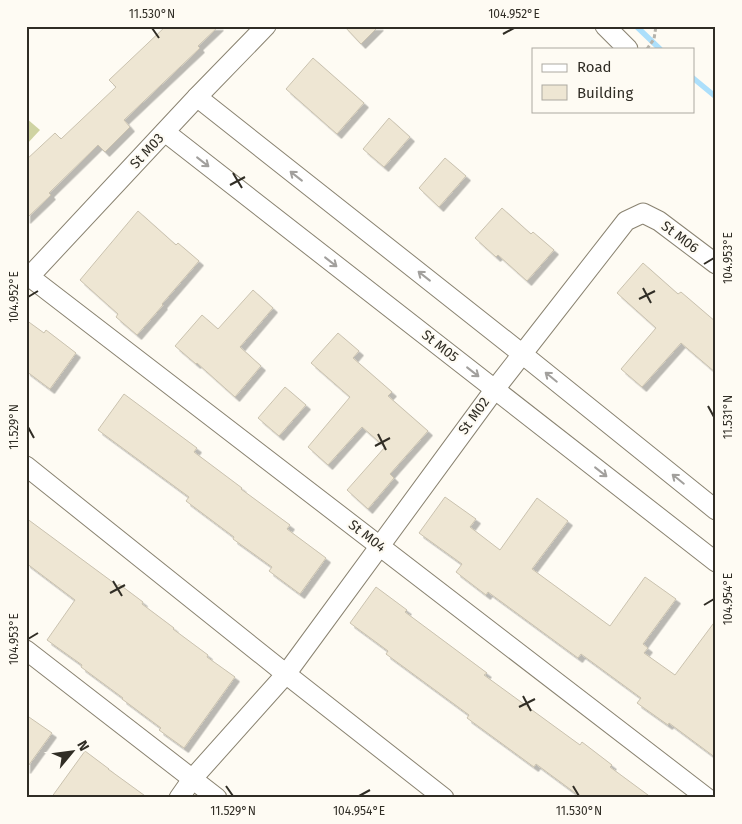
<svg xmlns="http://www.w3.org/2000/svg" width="742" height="824" font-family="'Fira Sans',sans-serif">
<defs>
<filter id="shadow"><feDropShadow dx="4.5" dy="4.5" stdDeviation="0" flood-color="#0004"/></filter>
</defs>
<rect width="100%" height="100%" fill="#fefbf3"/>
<path fill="#cfd3a2" d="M26,118L40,130L26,145Z"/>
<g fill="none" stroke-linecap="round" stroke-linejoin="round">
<g stroke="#acdffb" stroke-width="5.5">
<path d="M636,26L660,49"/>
<path d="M693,78L716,97"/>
</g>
</g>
<g fill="#eee6d3" stroke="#cac2af" filter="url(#shadow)">
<path d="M166,26H219L198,46L200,48L124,120L130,127L105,152L98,145L49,193L51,195L26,219V160L55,133L61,139L116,87L109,80Z"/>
<path d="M344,26H379L361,44Z"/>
<path d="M313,58L364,103L337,134L286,89Z"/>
<path d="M389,118L410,137L384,167L363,149Z"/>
<path d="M445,158L466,176L439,207L419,188Z"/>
<path d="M502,208L531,234L533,232L554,250L527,281L498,255L496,257L475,238Z"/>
<path d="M138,211L176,245L178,243L199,261L162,304L163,305L137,335L116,317L118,314L80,280Z"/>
<path d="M643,263L678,294L681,292L716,322V373L681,343L642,387L621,369L656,328L617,293Z"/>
<path d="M253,290L273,308L240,347L261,366L235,397L197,363L196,364L175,346L202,315L218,329Z"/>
<path d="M26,320L44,333L46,330L76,353L50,389L26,371Z"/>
<path d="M338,333L359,351L353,358L392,392L388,396L428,431L390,474L394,478L368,509L347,490L385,447L362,427L328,465L308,447L350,397L311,363Z"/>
<path d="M285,387L306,405L279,436L258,418Z"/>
<path d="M124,394L197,448L194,452L242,488L241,489L290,525L287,529L326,558L300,594L269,571L272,567L233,539L234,537L186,501L189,497L98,430Z"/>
<path d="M445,497L476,519L470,527L500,550L537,498L568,521L532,569L610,626L645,577L676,599L643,644L648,648L644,653L675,675L716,620V758L669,723L668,725L637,703L641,698L581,654L578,658L488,592L486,595L456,572L462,564L419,533Z"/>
<path d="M26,518L118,586L119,584L143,602L142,604L174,628L173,629L208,655L207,657L235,677L184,748L159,730L161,728L122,699L123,698L81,667L82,665L47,640L75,600L26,563Z"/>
<path d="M376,587L407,610L405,612L487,673L484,675L580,745L582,742L612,765L610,767L652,798H582L536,764L534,767L467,718L469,715L386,654L388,651L350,623Z"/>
<path d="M26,715L52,733L26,769Z"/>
<path d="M85,751L109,769H108L148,798H51Z"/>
</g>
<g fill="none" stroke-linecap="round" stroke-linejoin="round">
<defs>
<g id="minor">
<path d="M605,26L628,49"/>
<path d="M197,97L521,353L716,510"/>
<path d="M165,132L716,562"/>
<path d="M26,274L707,798"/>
<path d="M29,277L197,97L266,26"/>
<path d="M26,466L286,674L444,798"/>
<path d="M26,650L217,798"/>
<path d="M179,798L193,778L286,674L495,389L626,221L643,213L659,221L716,264"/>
</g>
</defs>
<use href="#minor" stroke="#8a8371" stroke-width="21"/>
<path stroke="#b6b3ab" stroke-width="3" stroke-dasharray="4 2.5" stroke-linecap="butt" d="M647,49L654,39L656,26"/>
<use href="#minor" stroke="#fff" stroke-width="19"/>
</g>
<defs><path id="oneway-shaft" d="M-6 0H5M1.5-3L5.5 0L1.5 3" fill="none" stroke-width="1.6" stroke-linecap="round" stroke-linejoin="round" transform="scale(1.25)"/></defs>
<g stroke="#a2a09d">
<use href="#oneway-shaft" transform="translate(203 162) rotate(38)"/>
<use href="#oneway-shaft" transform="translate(296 176) rotate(-142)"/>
<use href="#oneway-shaft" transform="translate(331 262) rotate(38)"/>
<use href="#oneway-shaft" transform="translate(424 276) rotate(-142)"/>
<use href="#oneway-shaft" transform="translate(473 372) rotate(38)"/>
<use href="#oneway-shaft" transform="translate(551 377) rotate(-141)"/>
<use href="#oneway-shaft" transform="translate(601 472) rotate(38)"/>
<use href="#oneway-shaft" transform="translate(678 479) rotate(-141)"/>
</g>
<path fill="none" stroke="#302d25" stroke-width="2" d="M152,28L159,38M503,34L514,28M233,173L242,188M230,185L245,177M704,264L714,258M643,288L651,303M28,297L38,291M639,299L655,291M708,406L714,417M28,427L34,438M378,434L386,450M375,446L390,438M113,581L122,596M110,593L125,585M704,605L714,599M28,639L38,633M523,696L531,711M519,707L535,699M226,786L233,796M573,786L579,796M359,796L370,790"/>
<g text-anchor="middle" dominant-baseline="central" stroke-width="4.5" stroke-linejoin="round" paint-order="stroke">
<g font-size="14" fill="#302d25" stroke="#fefbf3">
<text transform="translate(147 151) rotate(-47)">St M03</text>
<text transform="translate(680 237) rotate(37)">St M06</text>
<text transform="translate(440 346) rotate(38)">St M05</text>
<text transform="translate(474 416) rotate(-54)">St M02</text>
<text transform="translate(367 536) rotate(38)">St M04</text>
</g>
</g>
<rect width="742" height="824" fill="none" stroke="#fefbf3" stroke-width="55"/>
<rect x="532" y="48" width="162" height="65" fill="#fefbf3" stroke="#aca9a1"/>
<rect x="542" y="64" width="25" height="8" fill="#ffffff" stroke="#aca9a1"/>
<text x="577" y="72" font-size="15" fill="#302d25">Road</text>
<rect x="542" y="85" width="25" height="15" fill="#eee6d3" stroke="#aca9a1"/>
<text x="577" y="98" font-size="15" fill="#302d25">Building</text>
<g transform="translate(72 752) rotate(61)" stroke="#fefbf3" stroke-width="4" paint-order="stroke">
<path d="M0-4L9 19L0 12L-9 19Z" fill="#302d25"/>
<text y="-8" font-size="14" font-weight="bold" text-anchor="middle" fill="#302d25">N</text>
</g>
<rect x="28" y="28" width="686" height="768" fill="none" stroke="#302d25" stroke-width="2"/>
<g font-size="12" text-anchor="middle" fill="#302d25">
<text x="152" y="18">11.530°N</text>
<text x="514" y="18">104.952°E</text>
<text transform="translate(728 258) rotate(-90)" y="4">104.953°E</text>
<text transform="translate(14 297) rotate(-90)" y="4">104.952°E</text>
<text transform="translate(728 417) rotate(-90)" y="4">11.531°N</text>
<text transform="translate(14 427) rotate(-90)" y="4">11.529°N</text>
<text transform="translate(728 599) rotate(-90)" y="4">104.954°E</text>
<text transform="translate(14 639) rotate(-90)" y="4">104.953°E</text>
<text x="233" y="815">11.529°N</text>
<text x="359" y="815">104.954°E</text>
<text x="579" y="815">11.530°N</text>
</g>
</svg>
